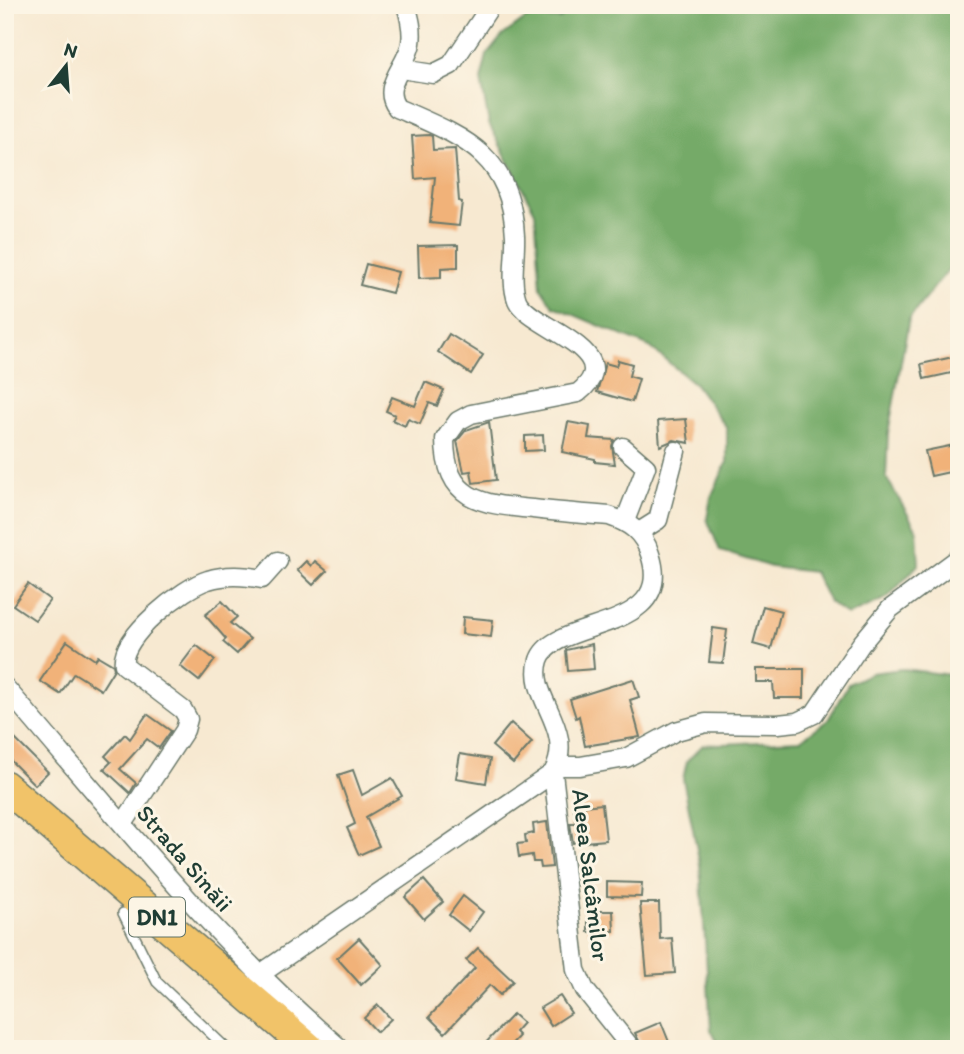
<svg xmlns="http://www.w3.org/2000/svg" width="964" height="1054" font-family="Itim,sans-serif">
<rect width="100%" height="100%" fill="#fcf5e5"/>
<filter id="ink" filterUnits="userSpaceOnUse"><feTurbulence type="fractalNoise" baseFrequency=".0143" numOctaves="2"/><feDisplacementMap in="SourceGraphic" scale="14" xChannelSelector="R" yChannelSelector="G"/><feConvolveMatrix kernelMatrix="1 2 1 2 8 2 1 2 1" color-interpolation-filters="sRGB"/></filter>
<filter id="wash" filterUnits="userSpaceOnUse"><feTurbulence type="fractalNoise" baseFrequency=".00686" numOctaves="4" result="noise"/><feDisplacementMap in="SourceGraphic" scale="28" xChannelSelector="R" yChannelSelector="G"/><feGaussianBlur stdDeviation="1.57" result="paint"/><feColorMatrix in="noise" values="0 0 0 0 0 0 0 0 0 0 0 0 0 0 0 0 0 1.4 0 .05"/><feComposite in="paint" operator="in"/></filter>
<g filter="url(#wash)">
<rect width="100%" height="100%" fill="#f7e9d1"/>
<g fill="#74aa67" stroke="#4a744e" stroke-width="2">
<path d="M574,5H959V256L909,319L888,433L886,477L917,530L919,564L887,598L848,615L829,602L814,572L771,567L720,551L707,519L711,497L727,462V428L695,384L650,347L553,306L541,288L535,212L489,124L481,80L487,55L502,36L528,17L560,19Z"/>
<path d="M902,669L959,676V1049H721L711,1030L700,865L683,779L687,761L703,745L800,740L828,720L848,684L871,673Z"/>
</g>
<g id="blocks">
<g fill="#f1b279">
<path d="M429,135L432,136L433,150L455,149L459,201L462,202L459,226L430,223L435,177L415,179L412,136Z"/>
<path d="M458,245V267L441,268V277L419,278L418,246Z"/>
<path d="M366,264L398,272L392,293L360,285Z"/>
<path d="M449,334L483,355L471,374L438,352Z"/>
<path d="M953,357L956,372L924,379L921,364Z"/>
<path d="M618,360L632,364L629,376L639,379L632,402L597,392L605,363L616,366Z"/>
<path d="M425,382L444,390L437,406L429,403L420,424L408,419L405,426L392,420L395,415L386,411L392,397L415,406Z"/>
<path d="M686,419L689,443L674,440L660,446L658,421Z"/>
<path d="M489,422L496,480L473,483L471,471L464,472L457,441L466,430Z"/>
<path d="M568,422L590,426L588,438L614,440L612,446L615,464L595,462V459L562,452Z"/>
<path d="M543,435L544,450L525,451V436Z"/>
<path d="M959,444V470L931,476L925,451Z"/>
<path d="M306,561L311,566L315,561L327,571L313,585L297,570Z"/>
<path d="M28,584L50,600L35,620L13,605Z"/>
<path d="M222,601L237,617L230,623L250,639L237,654L223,642L226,639L205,615Z"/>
<path d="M763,606L781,611L771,649L753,644Z"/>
<path d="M463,617L493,620L491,637L462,634Z"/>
<path d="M713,628L727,630L723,663L709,662Z"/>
<path d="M67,641L95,660L98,656L113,665L114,669L101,690L74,673L60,694L40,681Z"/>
<path d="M592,644L594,669L568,671L566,650Z"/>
<path d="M196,645L215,660L199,681L180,666Z"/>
<path d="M756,669H804V698H774L773,682H756Z"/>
<path d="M633,679L639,697L630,700L640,737L585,746L579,716L576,718L570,699Z"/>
<path d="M147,714L171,731L159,748L147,739L120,769L136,783L130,793L104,769L111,762L105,756L125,734L130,739Z"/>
<path d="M511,723L532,742L513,764L492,746Z"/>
<path d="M14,738L48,772L35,785L5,755V747Z"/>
<path d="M460,754L490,759L486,783L456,778Z"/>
<path d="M353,770L362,795L392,778L402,796L366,817L379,846L359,855L347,828L355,824L338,775Z"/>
<path d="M602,804L606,840L573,843L570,823H576L574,807Z"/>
<path d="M547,822L552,867L541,868L540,862H533L532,855L519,857L517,844L526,843L525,835L534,833L533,824Z"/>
<path d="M424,880L443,902L424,919L405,897Z"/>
<path d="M607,882L642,883L641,897L607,896Z"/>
<path d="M463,896L483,912L469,931L449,915Z"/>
<path d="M640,903H659L660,939L672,938L675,973L647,975Z"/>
<path d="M588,911H613L614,931L588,932Z"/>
<path d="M359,938L383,965L361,985L337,958Z"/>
<path d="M478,948L513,981L500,995L490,985L445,1033L429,1017L475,968L466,960Z"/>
<path d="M560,996L571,1013L551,1026L540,1008Z"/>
<path d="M378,1005L391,1019L377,1032L364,1018Z"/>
<path d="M513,1014L523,1023L515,1032L519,1036L507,1049H480Z"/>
<path d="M661,1022L669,1042L643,1049L635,1033Z"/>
</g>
</g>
</g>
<g filter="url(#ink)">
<use href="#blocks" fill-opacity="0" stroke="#6b796b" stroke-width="2"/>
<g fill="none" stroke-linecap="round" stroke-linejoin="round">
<defs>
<path id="service" d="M123,913L157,982L227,1049"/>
<g id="minor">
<path d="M401,69L433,74L451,65L491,5"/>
<path d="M623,447L646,467L625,521"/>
<path d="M639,532L658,520L676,451"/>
<path d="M5,687C113,812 215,942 341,1049"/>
<path d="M557,766H580L626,758L676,731L706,723L778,724L797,722L814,714L861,644L890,609L959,558"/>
<path d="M553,773L576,970L585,990L632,1049"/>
<path d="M123,824L185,730L188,719L183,710L124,665C119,637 184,587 208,580C226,574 243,575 262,579L278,561"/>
<path d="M259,975L553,773C577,728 527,698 539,660C553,617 677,635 650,554C643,532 630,523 609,516C584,514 558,512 533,509C481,504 445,501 445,439L458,421L471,414L578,393C631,351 528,328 517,300C510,281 516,256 515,236C511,153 463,137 397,108C380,86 407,67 411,43C413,30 410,18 406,5"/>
</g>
<path id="trunk" d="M5,786L310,1049"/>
</defs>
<use href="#service" stroke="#6b796b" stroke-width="12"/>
<use href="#minor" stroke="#6b796b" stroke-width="21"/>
<use href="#trunk" stroke="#6b796b" stroke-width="33"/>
<use href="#service" stroke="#fff" stroke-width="9"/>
<use href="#minor" stroke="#fff" stroke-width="18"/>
<use href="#trunk" stroke="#f1c369" stroke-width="30"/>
</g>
</g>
<g text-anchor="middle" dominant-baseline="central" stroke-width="6" stroke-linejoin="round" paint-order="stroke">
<rect fill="#fcf5e5" stroke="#617469" stroke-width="2" x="129" y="897.5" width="56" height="39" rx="5"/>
<g font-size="23" font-weight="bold" fill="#1f3d34">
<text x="157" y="917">DN1</text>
</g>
<g font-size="24" fill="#1f3d34" stroke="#fcf5e5">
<text transform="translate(185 858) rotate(49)">Strada Sinăii</text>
<text transform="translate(591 875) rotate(83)">Aleea Salcâmilor</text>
</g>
</g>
<rect width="964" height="1054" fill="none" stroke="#fcf5e5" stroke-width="28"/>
<g transform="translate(66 66) rotate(17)" stroke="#fcf5e5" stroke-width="5" paint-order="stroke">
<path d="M0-5L12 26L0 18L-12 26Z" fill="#1f3d34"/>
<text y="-10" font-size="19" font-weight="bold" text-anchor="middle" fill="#1f3d34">N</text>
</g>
</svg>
